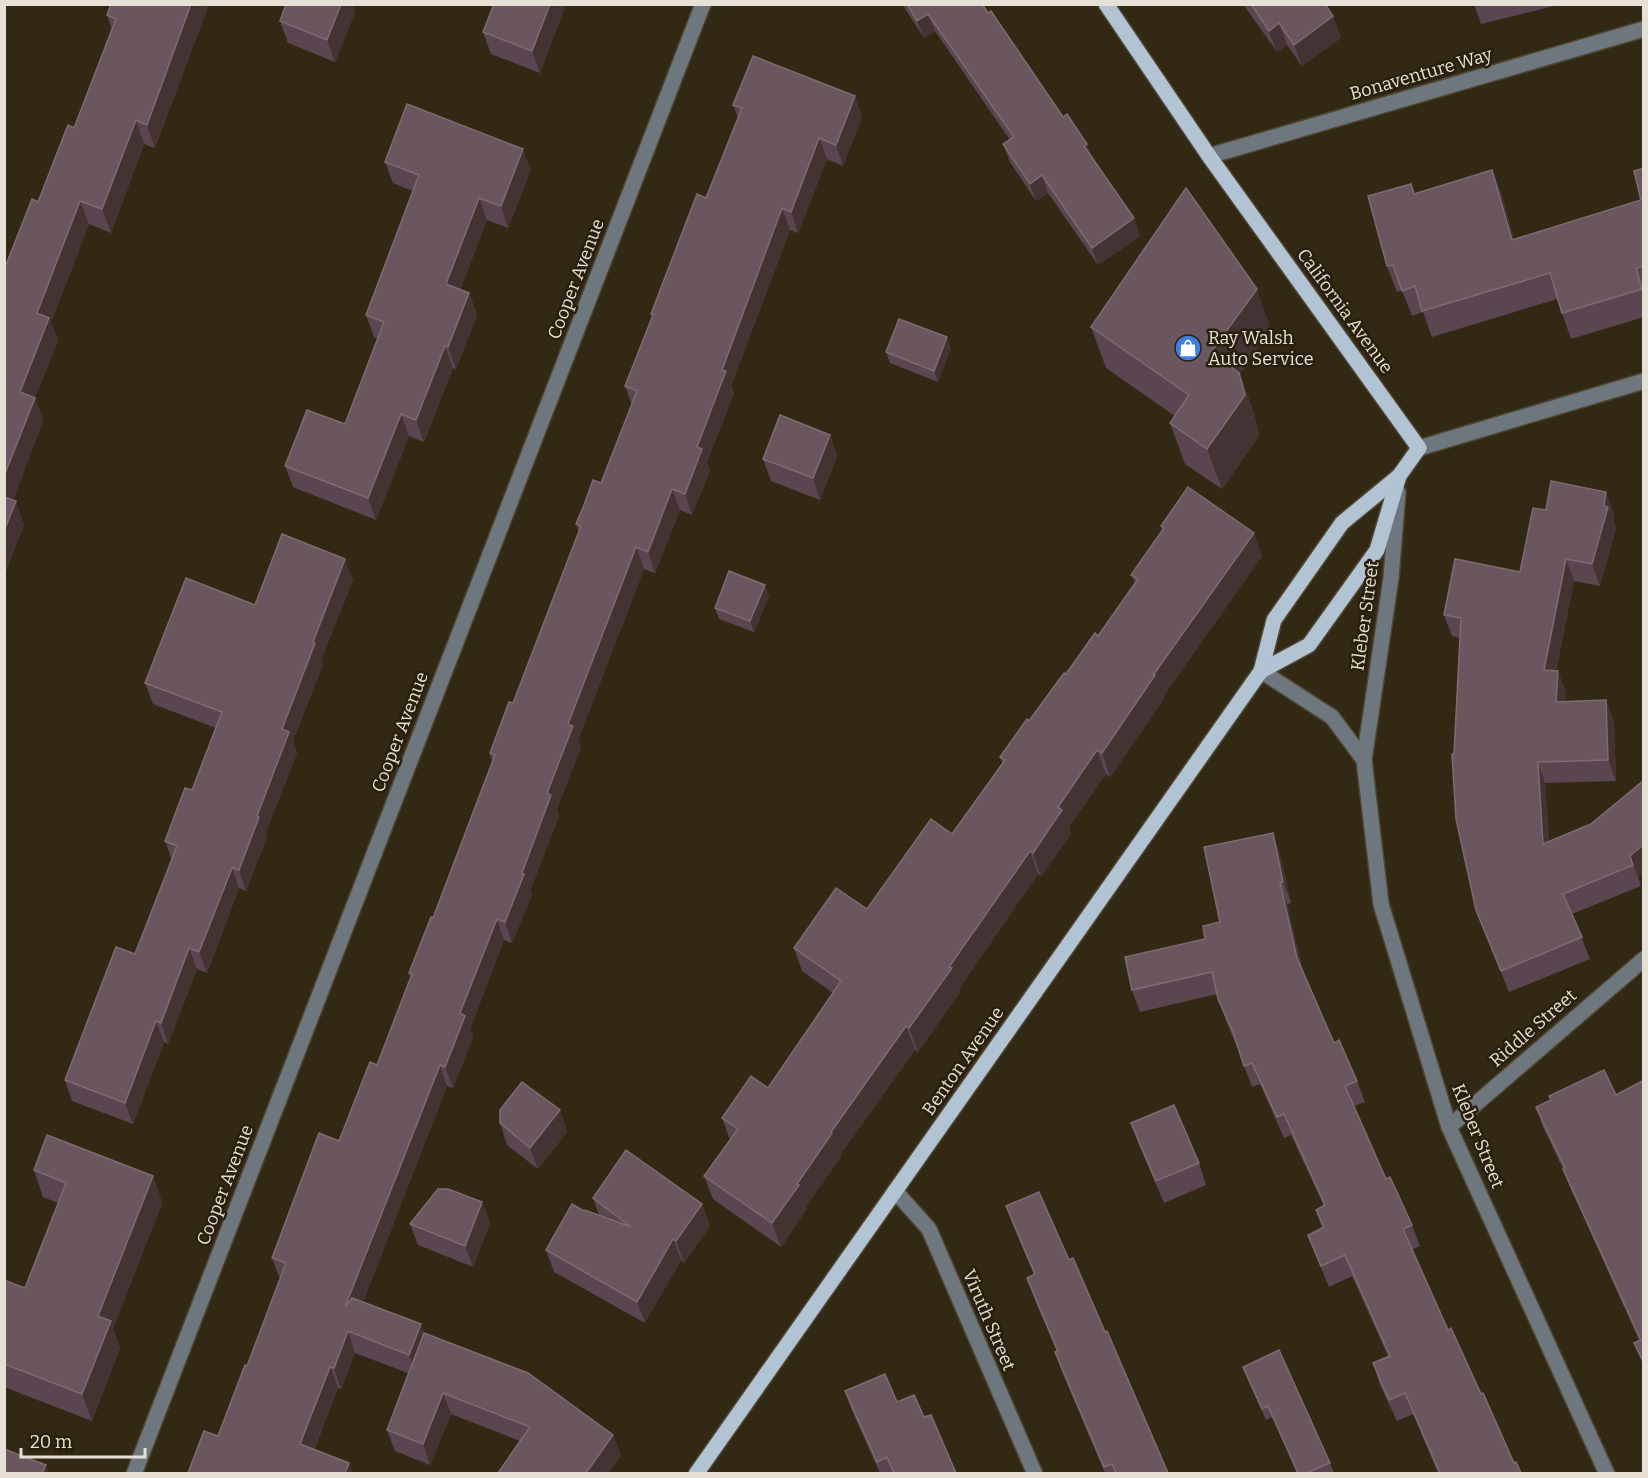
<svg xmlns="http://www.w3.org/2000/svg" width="1648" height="1478" font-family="Bitter,serif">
<rect width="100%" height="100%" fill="#322915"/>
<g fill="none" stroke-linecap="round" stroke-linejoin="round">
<defs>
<g id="minor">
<path d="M1209,156L1644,29"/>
<path d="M1419,448L1644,381"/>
<path d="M1398,492L1391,578L1364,760L1381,904L1449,1127L1607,1474"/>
<path d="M1261,671L1332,717L1364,760"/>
<path d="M1449,1127L1644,959"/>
<path d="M895,1191L929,1229L1035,1474"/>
<path d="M134,1474L703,4"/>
</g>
<g id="major">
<path d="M1261,671L1309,645L1377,550L1399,476"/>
<path d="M696,1474L1261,671L1274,620L1342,523L1399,476L1419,448L1209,156L1106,4"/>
</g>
</defs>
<use href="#minor" stroke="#4f4634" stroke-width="18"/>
<use href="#major" stroke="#4f4634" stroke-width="18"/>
<use href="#minor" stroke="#6e777e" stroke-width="15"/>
<use href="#major" stroke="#b2c3d3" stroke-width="15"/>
</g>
<g fill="#5a4650">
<path d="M209,4L155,148L144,144L111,233L89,224L51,322L58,341L35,398L43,421L13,500L24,525L4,576V270L74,128L112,30L107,15Z"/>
<path d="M286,4H352L355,12L335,62L288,43L280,21Z"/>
<path d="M494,4H566L540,73L491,54L483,32Z"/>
<path d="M902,4H982L1092,157L1134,218L1140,236L1098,265L1048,193L1036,201L1010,162L1003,144L1010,140L935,31L924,38Z"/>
<path d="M1243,4H1325L1333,16L1341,38L1302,66L1287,45L1277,52Z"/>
<path d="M1474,4H1562L1481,24Z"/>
<path d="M733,105L862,117L843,166L827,159L798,233L790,230L731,386L734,393L707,462L710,470L692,515L680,510L655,573L644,569L578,740L581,747L557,809L559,816L530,891L532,895L512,943L504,940L470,1029L473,1037L453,1088L447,1086L363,1302L424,1333L613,1435L621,1456L520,1441L451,1414L430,1465L395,1451L387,1430L408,1373L355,1353L341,1389L338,1388L314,1450L218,1436L247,1366L280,1279L272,1258L339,1141L377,1065L410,978L409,973L433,918L492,761L490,753L513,703L579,532L576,524L601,483L632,405L625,386L652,317L651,314L706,198L738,118Z"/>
<path d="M385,162L531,170L508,228L487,220L460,290L469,293L477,315L456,369L453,368L424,442L409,436L376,520L293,487L285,466L345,424L378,339L374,337L366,315L413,191L393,183Z"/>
<path d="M1644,168V317L1571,339L1557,299L1432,337L1423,312L1412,316L1402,290L1397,292L1387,266L1414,194L1492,170L1502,195L1514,240L1641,200Z"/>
<path d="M1091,327L1271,329L1240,374L1254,414L1259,436L1222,489L1185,464L1170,423L1175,416L1106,368Z"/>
<path d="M951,348L938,382L890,363L886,352Z"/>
<path d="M830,435L837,456L820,500L771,481L763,459Z"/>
<path d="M1546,510L1614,513L1613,520L1616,528L1600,586L1574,581L1556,670L1566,692L1565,701L1606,700L1614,722L1616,781L1545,783L1549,841L1591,824L1644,780V872L1638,877L1641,886L1572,914L1590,959L1509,992L1476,910L1454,754L1460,638L1452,636L1444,615L1520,572Z"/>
<path d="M1161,526L1262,556L1163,697L1164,699L1110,777L1106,774L1069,827L1071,834L1041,876L1038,874L959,989L960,992L918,1052L915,1050L840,1155L841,1157L806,1206L807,1208L781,1247L713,1199L704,1176L730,1140L722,1118L768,1088L833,993L802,971L794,948L867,909L952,834L1002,763L1000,757L1066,674L1098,636L1135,583L1131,575L1162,530Z"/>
<path d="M353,580L321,660L323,664L293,741L297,753L265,834L267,837L246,891L239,888L207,973L197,969L168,1044L164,1042L133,1124L72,1101L65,1080L135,954L172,860L165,841L192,790L216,728L153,704L145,683L255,605Z"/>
<path d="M769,596L754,632L719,619L715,608Z"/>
<path d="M1280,854L1291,903L1287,904L1303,971L1334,1043L1357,1081L1365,1102L1354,1106L1386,1179L1412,1225L1420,1246L1412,1250L1448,1330L1514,1463L1521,1473H1438L1413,1414L1397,1421L1380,1385L1373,1363L1388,1356L1352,1276L1329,1287L1316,1256L1308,1235L1322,1228L1316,1210L1324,1206L1291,1135L1284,1138L1260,1084L1252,1087L1238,1049L1226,1021L1217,994L1140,1012L1132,990L1205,939Z"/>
<path d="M1644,1080V1367L1634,1343L1639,1340L1571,1189L1563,1169L1543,1127L1536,1107L1616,1095Z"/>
<path d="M560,1110L567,1132L538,1169L507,1145L500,1123Z"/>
<path d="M1131,1123L1199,1163L1206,1185L1164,1203L1139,1145Z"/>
<path d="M34,1170L153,1176L162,1203L113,1329L120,1348L92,1421L4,1387V1280L25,1288L58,1203L43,1197Z"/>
<path d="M593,1198L702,1204L710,1226L684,1263L681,1260L645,1323L554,1272L546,1250L584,1211L599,1215Z"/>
<path d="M482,1202L490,1223L473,1267L418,1245L410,1224Z"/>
<path d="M1006,1206L1069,1260L1105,1332L1168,1473H1105L1063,1374L1055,1352H1057L1035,1300L1027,1278L1034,1275L1014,1227Z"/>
<path d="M1243,1367L1330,1463L1334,1473H1297L1272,1417L1266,1420Z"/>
<path d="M845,1391L897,1402L924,1417L956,1473H880L853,1413Z"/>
</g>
<g fill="#433332">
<path d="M191,4H209L155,148L147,125Z"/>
<path d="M341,4H352L355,12L335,62L327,40Z"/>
<path d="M550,4H566L540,73L532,51Z"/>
<path d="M928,14L935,31L924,38L917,21Z"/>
<path d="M1333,16L1341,38L1302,66L1294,45Z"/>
<path d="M1279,23L1287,45L1277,52L1269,31Z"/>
<path d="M855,96L862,117L843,166L836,145Z"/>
<path d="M136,120L144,144L111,233L102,209Z"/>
<path d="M819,138L827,159L798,233L791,212Z"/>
<path d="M1087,144L1094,162L1084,146Z"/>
<path d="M523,149L531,170L508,228L501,206Z"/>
<path d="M1492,170L1502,195L1521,266L1512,240Z"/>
<path d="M1042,175L1048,193L1036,201L1030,184Z"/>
<path d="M479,198L487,220L454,306L446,284Z"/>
<path d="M80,201L89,224L51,322L58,341L35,398L43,421L6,518L4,513V476L20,392L37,313Z"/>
<path d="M782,208L790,230L731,386L734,393L707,462L710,470L692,515L685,494L697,447L722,370Z"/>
<path d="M1134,218L1140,236L1098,265L1092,248Z"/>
<path d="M1257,289L1271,329L1240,374L1254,414L1259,436L1222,489L1207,449L1211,352Z"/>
<path d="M469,293L477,315L456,369L448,347Z"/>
<path d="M947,337L951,348L938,382L934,371Z"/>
<path d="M445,346L453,368L424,442L416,420Z"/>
<path d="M401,414L409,436L376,520L368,498Z"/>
<path d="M830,435L837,456L820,500L813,478Z"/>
<path d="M672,489L680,510L655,573L648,552Z"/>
<path d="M1606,492L1614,513L1613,520L1616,528L1600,586L1592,564Z"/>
<path d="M16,501L24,525L4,576V531Z"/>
<path d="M1254,533L1262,556L1163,697L1164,699L1110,777L1102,753L1154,674Z"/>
<path d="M636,547L644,569L578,740L581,747L557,809L559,816L530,891L532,895L512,943L505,922L522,873L568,724Z"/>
<path d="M345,559L353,580L321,660L323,664L293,741L297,753L265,834L267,837L246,891L239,870L257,816L282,729L313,642Z"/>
<path d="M1566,559L1574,581L1551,691L1544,670Z"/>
<path d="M765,585L769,596L754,632L750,621Z"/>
<path d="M1558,671L1566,692L1564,723L1556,702Z"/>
<path d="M1606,700L1614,722L1616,781L1608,760Z"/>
<path d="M1097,750L1106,774L1069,827L1071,834L1041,876L1033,853L1058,807Z"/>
<path d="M1538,762L1545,783L1551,865L1543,844Z"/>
<path d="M1273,833L1280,854L1291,903L1283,882Z"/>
<path d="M1644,844V872L1638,877L1630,856Z"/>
<path d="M1030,851L1038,874L959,989L960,992L918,1052L909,1028L949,967Z"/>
<path d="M232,868L239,888L207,973L199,952Z"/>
<path d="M1280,882L1287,904L1304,979L1297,958Z"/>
<path d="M497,919L504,940L470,1029L473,1037L453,1088L445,1067L460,1013Z"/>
<path d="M189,948L197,969L168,1044L161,1023Z"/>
<path d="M156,1021L164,1042L133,1124L125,1103Z"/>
<path d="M906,1026L915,1050L840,1155L841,1157L806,1206L807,1208L781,1247L772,1223L831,1132Z"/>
<path d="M440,1065L447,1086L353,1328L345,1307Z"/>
<path d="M560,1110L567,1132L538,1169L530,1148Z"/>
<path d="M153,1176L162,1203L113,1329L120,1348L92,1421L82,1394L98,1316Z"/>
<path d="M482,1202L490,1223L473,1267L465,1246Z"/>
<path d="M702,1204L710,1226L684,1263L676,1241Z"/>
<path d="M673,1239L681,1260L645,1323L637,1302Z"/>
<path d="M421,1324L429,1345L417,1377L409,1355Z"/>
<path d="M348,1331L355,1353L341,1389L334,1368Z"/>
<path d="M330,1367L338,1388L307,1466L300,1444Z"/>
<path d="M443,1393L451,1414L430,1465L423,1444Z"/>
<path d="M613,1435L621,1456L609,1473H586Z"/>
<path d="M349,1463L353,1473H345Z"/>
<path d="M46,1465L49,1473H42Z"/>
</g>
<g fill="#69565e" stroke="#7c6c71" stroke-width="1.5">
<path d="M111,4H191L147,125L136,120L102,209L80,201L37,313L49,318L20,392L35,398L4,476V270L32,199L38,202L68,125L74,128L116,19L107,15Z"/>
<path d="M286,4H341L327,40L280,21Z"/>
<path d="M494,4H550L532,51L483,32Z"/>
<path d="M907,4H982L988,13L991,11L1063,117L1067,114L1087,144L1084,146L1134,218L1092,248L1042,175L1030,184L1003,144L1014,137L928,14L917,21Z"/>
<path d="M1251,4H1325L1333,16L1294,45L1279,23L1269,31Z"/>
<path d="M753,56L855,96L836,145L819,138L791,212L782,208L722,370L726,371L697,447L702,449L685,494L672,489L648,552L636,547L568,724L573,726L547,793L551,795L522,873L524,874L505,922L497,919L460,1013L465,1016L445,1067L440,1065L345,1307L352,1298L421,1324L409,1355L348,1331L334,1368L330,1367L300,1444L349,1463L345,1473H188L204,1431L218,1436L245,1365L247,1366L286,1263L272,1258L319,1133L339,1141L370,1062L377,1065L412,974L409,973L431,917L433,918L495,755L490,753L509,702L513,703L581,526L576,524L584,505L593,480L601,483L637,391L625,386L653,315L651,314L697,194L706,198L742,108L733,105Z"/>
<path d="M407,104L523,149L501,206L479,198L446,284L469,293L448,347L445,346L416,420L401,414L368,498L285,466L307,410L345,424L384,322L366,315L419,175L385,162Z"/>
<path d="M1644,168V266L1636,268L1642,289L1562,313L1550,273L1422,311L1415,286L1402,291L1393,265L1387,266L1368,196L1411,184L1414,194L1492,170L1512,240L1641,200L1634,171Z"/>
<path d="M1186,188L1257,289L1211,352L1239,373L1245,395L1207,449L1170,423L1189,395L1091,327Z"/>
<path d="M899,319L947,337L934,371L886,352Z"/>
<path d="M780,415L830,435L813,478L763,459Z"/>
<path d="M1551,481L1606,492L1604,506L1608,507L1592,564L1566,559L1544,670L1558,671L1556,702L1606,700L1608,760L1538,762L1543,844L1591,824L1644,780V844L1630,856L1633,865L1563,894L1582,937L1501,971L1476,910L1456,819L1452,754H1454L1461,618L1444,615L1455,559L1520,572L1533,508L1546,510Z"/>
<path d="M1188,487L1254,533L1154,674L1155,675L1102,753L1097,750L1058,807L1062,810L1033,853L1030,851L949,967L952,968L909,1028L906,1026L831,1132L832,1133L797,1184L799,1185L772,1223L704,1176L738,1129L722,1118L751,1076L768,1088L841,981L794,948L836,888L867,909L931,819L952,834L1005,760L1000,757L1027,719L1029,721L1064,673L1066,674L1095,633L1098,636L1138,579L1131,575L1164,528L1161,526Z"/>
<path d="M4,497L16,501L4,531Z"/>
<path d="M282,534L345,559L313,642L315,643L282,729L289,732L257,816L259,817L239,870L232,868L199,952L189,948L161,1023L156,1021L125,1103L65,1080L116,947L135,954L177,846L165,841L185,788L192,790L222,712L145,683L186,578L255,605Z"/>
<path d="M729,571L765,585L750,621L715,608Z"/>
<path d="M1273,833L1283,882H1280L1297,958L1334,1043L1339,1040L1357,1081L1345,1086L1386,1179L1390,1177L1412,1225L1403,1229L1448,1330L1451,1328L1481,1394L1483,1393L1514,1463L1516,1462L1521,1473H1440L1405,1393L1389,1400L1373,1363L1390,1356L1345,1255L1321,1266L1308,1235L1324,1227L1316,1210L1325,1205L1284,1114L1277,1117L1252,1063L1244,1066L1233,1032L1218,999L1212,972L1132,990L1125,957L1205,939L1203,926L1220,922L1204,847Z"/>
<path d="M1604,1070L1616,1095L1644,1080V1363L1634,1343L1641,1340L1563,1169L1565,1168L1536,1107L1551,1100L1549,1096Z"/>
<path d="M522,1082L560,1110L530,1148L500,1123V1110Z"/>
<path d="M1174,1105L1199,1163L1156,1181L1131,1123Z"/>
<path d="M47,1135L153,1176L98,1316L111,1321L82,1394L4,1364V1280L25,1288L66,1183L34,1170Z"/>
<path d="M626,1150L702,1204L676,1241L673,1239L637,1302L546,1250L572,1204L584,1211L585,1210L631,1227L593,1198Z"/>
<path d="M438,1189H448L482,1202L465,1246L410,1224Z"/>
<path d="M1039,1192L1069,1260L1073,1258L1105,1332L1107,1331L1168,1473H1116L1112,1464L1104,1467L1055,1352L1058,1351L1027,1278L1035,1274L1006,1206Z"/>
<path d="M424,1333L528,1373L613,1435L586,1473H498L530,1427L443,1393L423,1444L387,1430Z"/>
<path d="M1279,1350L1330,1463L1306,1473H1298L1268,1406L1262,1409L1243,1367Z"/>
<path d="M885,1374L897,1402L914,1395L924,1417L931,1415L956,1473H894L887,1457L877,1462L845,1391Z"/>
<path d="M4,1449L46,1465L42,1473H4Z"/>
</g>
<defs>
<symbol id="shop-disc" viewBox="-11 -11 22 22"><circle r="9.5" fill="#3f7fe0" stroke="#281f0c"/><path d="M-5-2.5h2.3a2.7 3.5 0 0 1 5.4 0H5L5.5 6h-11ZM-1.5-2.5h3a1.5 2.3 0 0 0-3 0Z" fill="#fff"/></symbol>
</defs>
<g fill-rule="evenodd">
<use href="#shop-disc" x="1173" y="333" width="30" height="30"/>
</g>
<g text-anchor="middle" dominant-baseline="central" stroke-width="5" stroke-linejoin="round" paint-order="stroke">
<g font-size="18" fill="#e6e1d4" stroke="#281f0c">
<text transform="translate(1421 74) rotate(-16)">Bonaventure Way</text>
<text transform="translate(576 279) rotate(-69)">Cooper Avenue</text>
<text transform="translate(1345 311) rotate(54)">California Avenue</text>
<text transform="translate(1365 616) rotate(-82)">Kleber Street</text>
<text transform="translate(400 732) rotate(-69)">Cooper Avenue</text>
<text transform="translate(1533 1028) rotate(-41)">Riddle Street</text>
<text transform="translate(963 1061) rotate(-55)">Benton Avenue</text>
<text transform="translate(1478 1136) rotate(68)">Kleber Street</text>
<text transform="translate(225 1185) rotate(-69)">Cooper Avenue</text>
<text transform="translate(989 1320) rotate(67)">Viruth Street</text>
</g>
<g font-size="18" fill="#e6e1d4" stroke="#281f0c" text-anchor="start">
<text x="1208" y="338">Ray Walsh<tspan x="1208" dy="21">Auto Service</tspan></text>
</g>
</g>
<rect width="1648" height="1478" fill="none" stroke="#e6e1d4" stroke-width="12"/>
<path d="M21 1448v9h124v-9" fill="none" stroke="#e6e1d4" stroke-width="3"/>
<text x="30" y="1448" font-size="18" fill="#e6e1d4" stroke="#281f0c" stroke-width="4.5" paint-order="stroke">20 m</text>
</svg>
